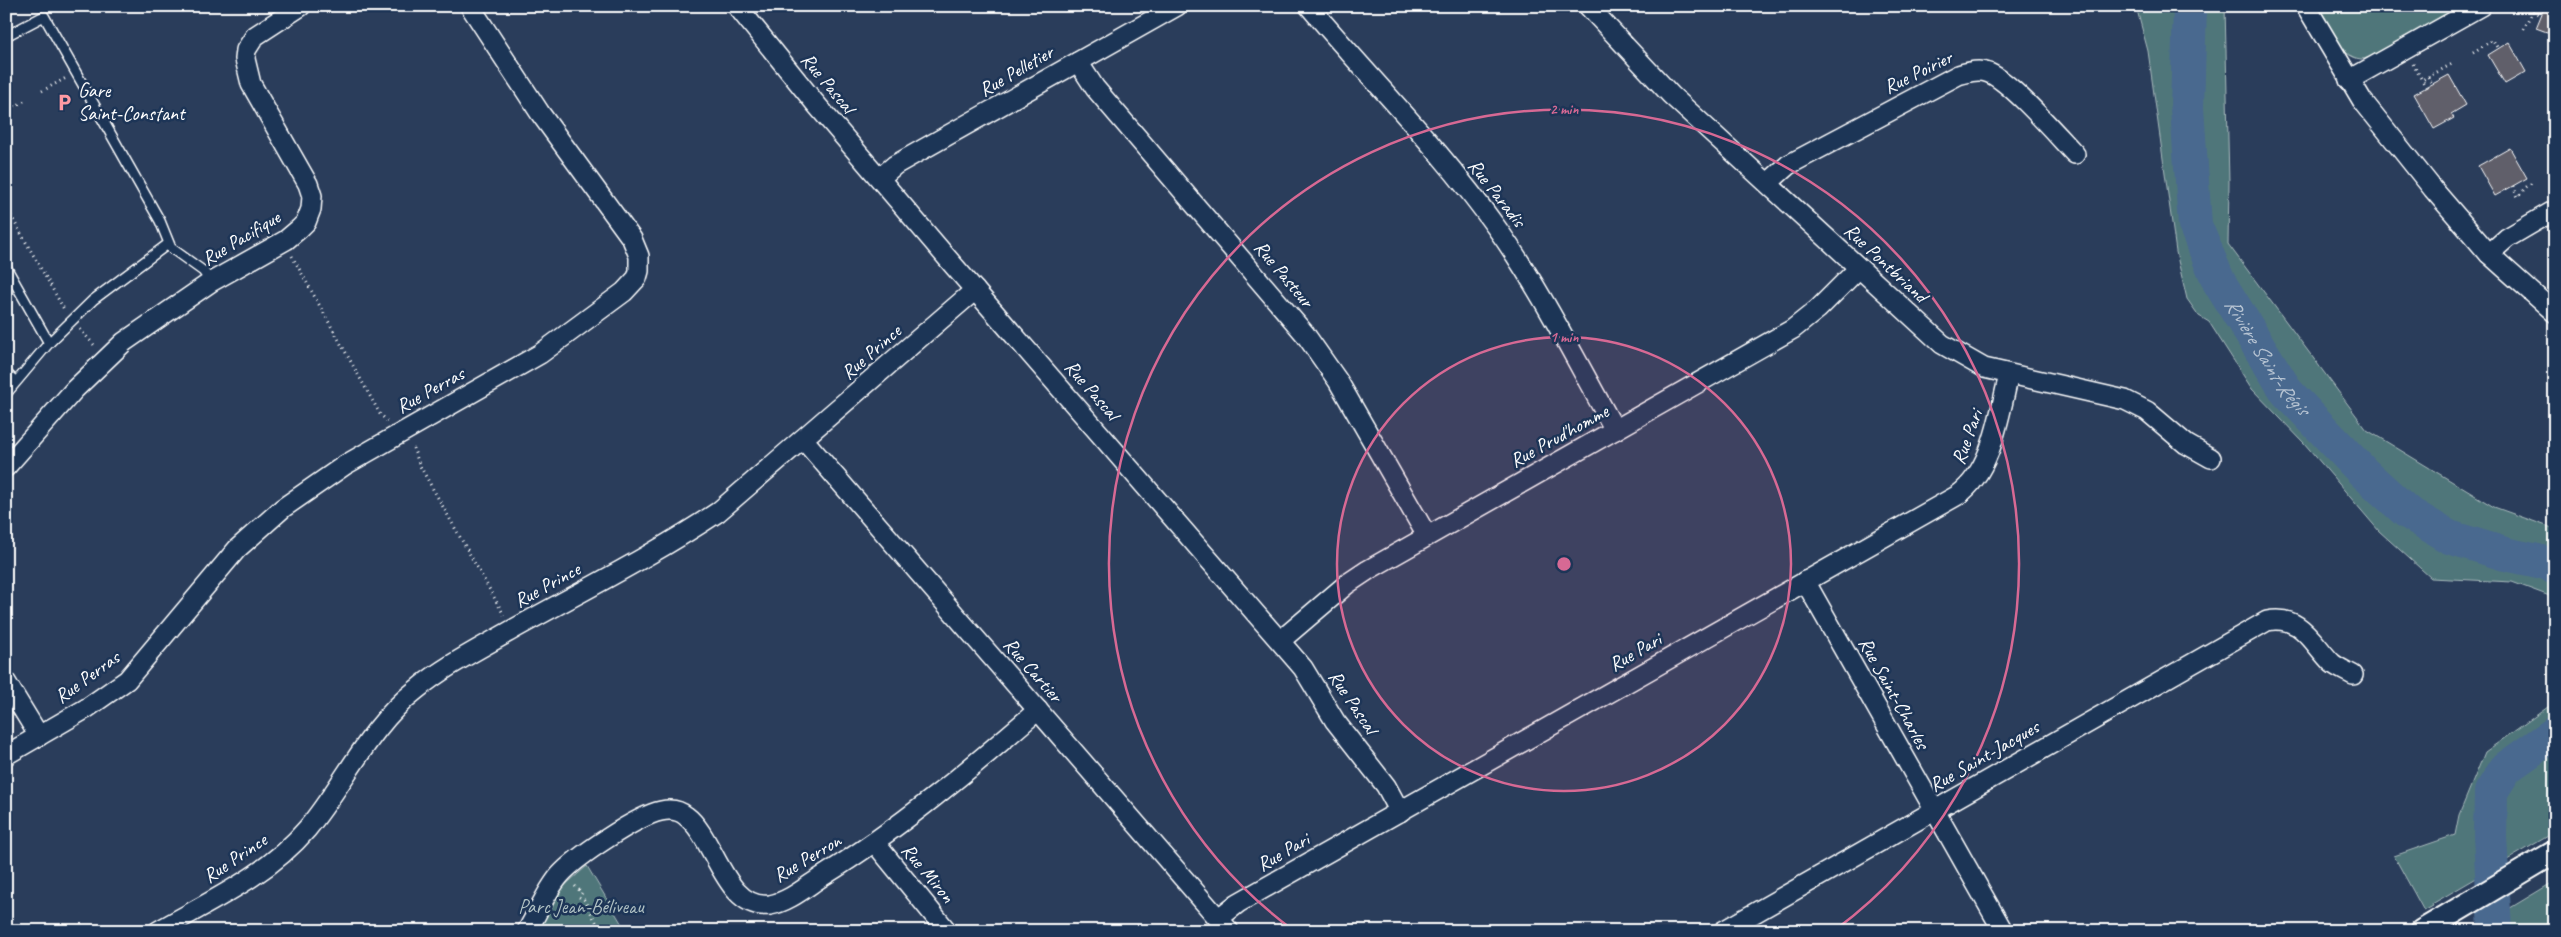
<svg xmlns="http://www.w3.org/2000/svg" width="2561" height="937" font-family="Caveat,sans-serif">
<rect width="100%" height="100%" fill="#2a3d5b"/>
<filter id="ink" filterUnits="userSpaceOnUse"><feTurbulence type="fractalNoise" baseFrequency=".02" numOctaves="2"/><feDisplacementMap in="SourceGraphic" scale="10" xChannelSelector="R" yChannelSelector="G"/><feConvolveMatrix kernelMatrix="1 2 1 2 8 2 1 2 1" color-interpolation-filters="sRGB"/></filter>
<g filter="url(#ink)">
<path fill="#3a4760" d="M6,705L14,724L11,736L6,740Z"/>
<g fill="#50767a" stroke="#a8babc">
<path d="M2138,6H2225L2229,183L2228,244L2367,430L2494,507L2555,529V598L2512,582L2431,578L2379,531L2304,443L2252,389L2209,322L2199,316L2187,299L2176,252L2148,51L2137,10Z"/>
<path d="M2319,6H2460C2443,16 2376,60 2361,59C2339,57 2325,24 2319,6Z"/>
<path d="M2555,702V832L2432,904L2433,906L2424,911L2394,856L2455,835L2459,815L2485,752Z"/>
<path d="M587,866L626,931H537L563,887Z"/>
<path d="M2555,881V931H2472Z"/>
</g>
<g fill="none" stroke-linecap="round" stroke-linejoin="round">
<g stroke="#49698f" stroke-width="34">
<path id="s1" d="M2190,6L2187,108L2195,225L2219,282L2287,392L2363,472L2407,512L2449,537L2505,554L2547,563L2555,568"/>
<path d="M2495,931L2490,836L2491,792L2506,768L2555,733"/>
</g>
</g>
<g fill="#605e6a" stroke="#fff">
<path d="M2545,6H2555V35L2536,28Z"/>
<path d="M2509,42L2526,72L2505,84L2488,55Z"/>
<path d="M2449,75L2466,105L2451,114L2454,118L2434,129L2414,94Z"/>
<path d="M2510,148L2527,178L2495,196L2478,166Z"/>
</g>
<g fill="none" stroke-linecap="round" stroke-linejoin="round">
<defs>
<g id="service">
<path d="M6,36L44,16L160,221L171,248L203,271L211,282"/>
<path d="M6,267L49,343"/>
<path d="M6,373L15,381"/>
<path d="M6,394L49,343L93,300L168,244"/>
</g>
<g id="minor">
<path d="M737,6L815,103L954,266L1303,668L1335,721L1386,786L1400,812"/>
<path d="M1309,6C1371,80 1440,148 1496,227C1541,289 1577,363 1615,430"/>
<path d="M1588,6L1671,95L1942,344L1984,368L2125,400L2147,411L2186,444L2211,458"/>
<path d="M2306,6L2362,100L2433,189L2489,254L2555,313"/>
<path d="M1078,62L1095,88L1305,334L1338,381L1427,536"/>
<path d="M2349,80L2481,6"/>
<path d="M880,178L895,165L1177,6"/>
<path d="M1768,183L1788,165L1958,75C1969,72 1979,69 1989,73C2011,82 2056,134 2075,154"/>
<path d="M2489,254L2507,238L2555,210"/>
<path d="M803,439L1229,931"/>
<path d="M6,467L75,389L124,342L211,282L286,240L299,229L306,222L311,209L312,196L308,184L251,84L245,59L246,50L255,36L301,6"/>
<path d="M1805,581L2003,931"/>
<path d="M1280,641L1347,584L1368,570L1793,329L1818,309L1858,269"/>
<path d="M6,682L39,736"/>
<path d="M6,755L87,708L127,680L237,549L283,508L345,465L540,354L624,292L637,278L639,271V256L632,239L540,113L470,6"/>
<path d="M875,843L947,931"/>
<path d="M1219,918L1238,903L1958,495C1993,470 1999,414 2009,375"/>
<path d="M158,931C210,901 267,876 307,829C344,785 369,726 416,690C445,666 479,649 512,630C580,592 652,556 718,512L975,290"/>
<path d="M527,931C538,913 546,891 560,875C576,857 637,816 661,811C670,809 679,810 686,816C715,837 725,911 770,905C789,902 807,886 823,876C900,828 969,770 1038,710"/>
<path d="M1723,931L2267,621C2301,614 2312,643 2332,663C2338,668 2346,671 2353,675"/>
</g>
<path id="tertiary" d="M2422,931L2555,852"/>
</defs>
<use href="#service" stroke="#fff" stroke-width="12"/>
<use href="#minor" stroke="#fff" stroke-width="22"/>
<use href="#tertiary" stroke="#fff" stroke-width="26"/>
<g stroke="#fff" stroke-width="3" stroke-dasharray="1 4" stroke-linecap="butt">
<path d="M2523,29L2533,11L2541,16"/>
<path d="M2473,52L2493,40L2498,49"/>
<path d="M2413,64L2422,80"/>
<path d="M2428,77L2432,84"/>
<path d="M2426,87L2422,80L2454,63"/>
<path d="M42,91L66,78"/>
<path d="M6,112L24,101"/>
<path d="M2553,176L2555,175"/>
<path d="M2513,186L2518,197L2525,188L2533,182"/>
<path d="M6,207L65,311"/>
<path d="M292,256L380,414L387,421"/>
<path d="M80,329L94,345"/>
<path d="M413,448L420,466L504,615"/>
<path d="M575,886L582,893L579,897L584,900L601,931"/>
</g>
<use href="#service" stroke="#1d3557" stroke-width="9"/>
<use href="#minor" stroke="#1d3557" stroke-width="19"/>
<use href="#tertiary" stroke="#1d3557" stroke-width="22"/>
</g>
</g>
<circle cx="1564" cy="564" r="227" fill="#d76994" fill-opacity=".12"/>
<g fill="none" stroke="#d76994" stroke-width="2.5">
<circle cx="1564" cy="564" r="227"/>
<path d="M1293 930A455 455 0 1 1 1835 930"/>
</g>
<defs>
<symbol id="parking-bare" viewBox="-9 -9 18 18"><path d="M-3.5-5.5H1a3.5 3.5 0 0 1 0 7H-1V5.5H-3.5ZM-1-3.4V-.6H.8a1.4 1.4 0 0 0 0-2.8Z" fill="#ff9aa2" stroke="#1d3557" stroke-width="2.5" paint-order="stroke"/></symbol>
</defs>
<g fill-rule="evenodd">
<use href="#parking-bare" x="52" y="90" width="25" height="25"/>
</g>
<g text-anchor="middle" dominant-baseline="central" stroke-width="5" stroke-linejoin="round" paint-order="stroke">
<g font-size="20" fill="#fff" stroke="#1d3557">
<text transform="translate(1016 71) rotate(-30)">Rue Pelletier</text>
<text transform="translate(1918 72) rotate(-26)">Rue Poirier</text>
<text transform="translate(828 83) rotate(50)">Rue Pascal</text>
<text transform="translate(1497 193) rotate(52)">Rue Paradis</text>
<text transform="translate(241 238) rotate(-31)">Rue Pacifique</text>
<text transform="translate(1886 263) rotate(43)">Rue Pontbriand</text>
<text transform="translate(1284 274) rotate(50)">Rue Pasteur</text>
<text transform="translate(871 352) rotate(-41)">Rue Prince</text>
<text transform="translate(430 390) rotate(-29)">Rue Perras</text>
<text transform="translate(1092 390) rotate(49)">Rue Pascal</text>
<text transform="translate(1559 436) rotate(-29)">Rue Prud'homme</text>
<text transform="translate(1967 437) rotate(-70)">Rue Pari</text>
<text transform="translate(547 585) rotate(-29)">Rue Prince</text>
<text transform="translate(1635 652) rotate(-30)">Rue Pari</text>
<text transform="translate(1033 670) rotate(49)">Rue Cartier</text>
<text transform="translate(87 677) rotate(-36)">Rue Perras</text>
<text transform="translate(1894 693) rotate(61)">Rue Saint-Charles</text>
<text transform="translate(1353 702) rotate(56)">Rue Pascal</text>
<text transform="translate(1984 756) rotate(-30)">Rue Saint-Jacques</text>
<text transform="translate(1283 852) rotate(-30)">Rue Pari</text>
<text transform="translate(235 858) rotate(-34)">Rue Prince</text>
<text transform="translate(807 858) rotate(-31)">Rue Perron</text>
<text transform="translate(928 873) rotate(50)">Rue Miron</text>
</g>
<g font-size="20" fill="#fff" stroke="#1d3557" text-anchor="start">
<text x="78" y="90">Gare<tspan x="78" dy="23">Saint-Constant</tspan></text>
</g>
<g font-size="20" fill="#b0c1c3" stroke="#1d3557">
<text x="581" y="906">Parc Jean-Béliveau</text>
</g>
<g font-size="21" font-style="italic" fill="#b6c3d2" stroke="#1d3557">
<text stroke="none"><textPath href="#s1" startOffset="370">Rivière Saint-Régis</textPath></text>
</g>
</g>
<circle cx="1564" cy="564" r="8" fill="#d76994" stroke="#1d3557" stroke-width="2.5"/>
<g font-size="15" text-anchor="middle" font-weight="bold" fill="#d76994" stroke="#1d3557" stroke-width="5" stroke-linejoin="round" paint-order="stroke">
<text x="1564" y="114">2 min</text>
<text x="1564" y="342">1 min</text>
</g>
<rect width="2561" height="937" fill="none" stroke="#1d3557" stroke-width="25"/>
<rect x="12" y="12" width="2536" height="912" fill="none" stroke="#fff" stroke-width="2" filter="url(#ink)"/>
</svg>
